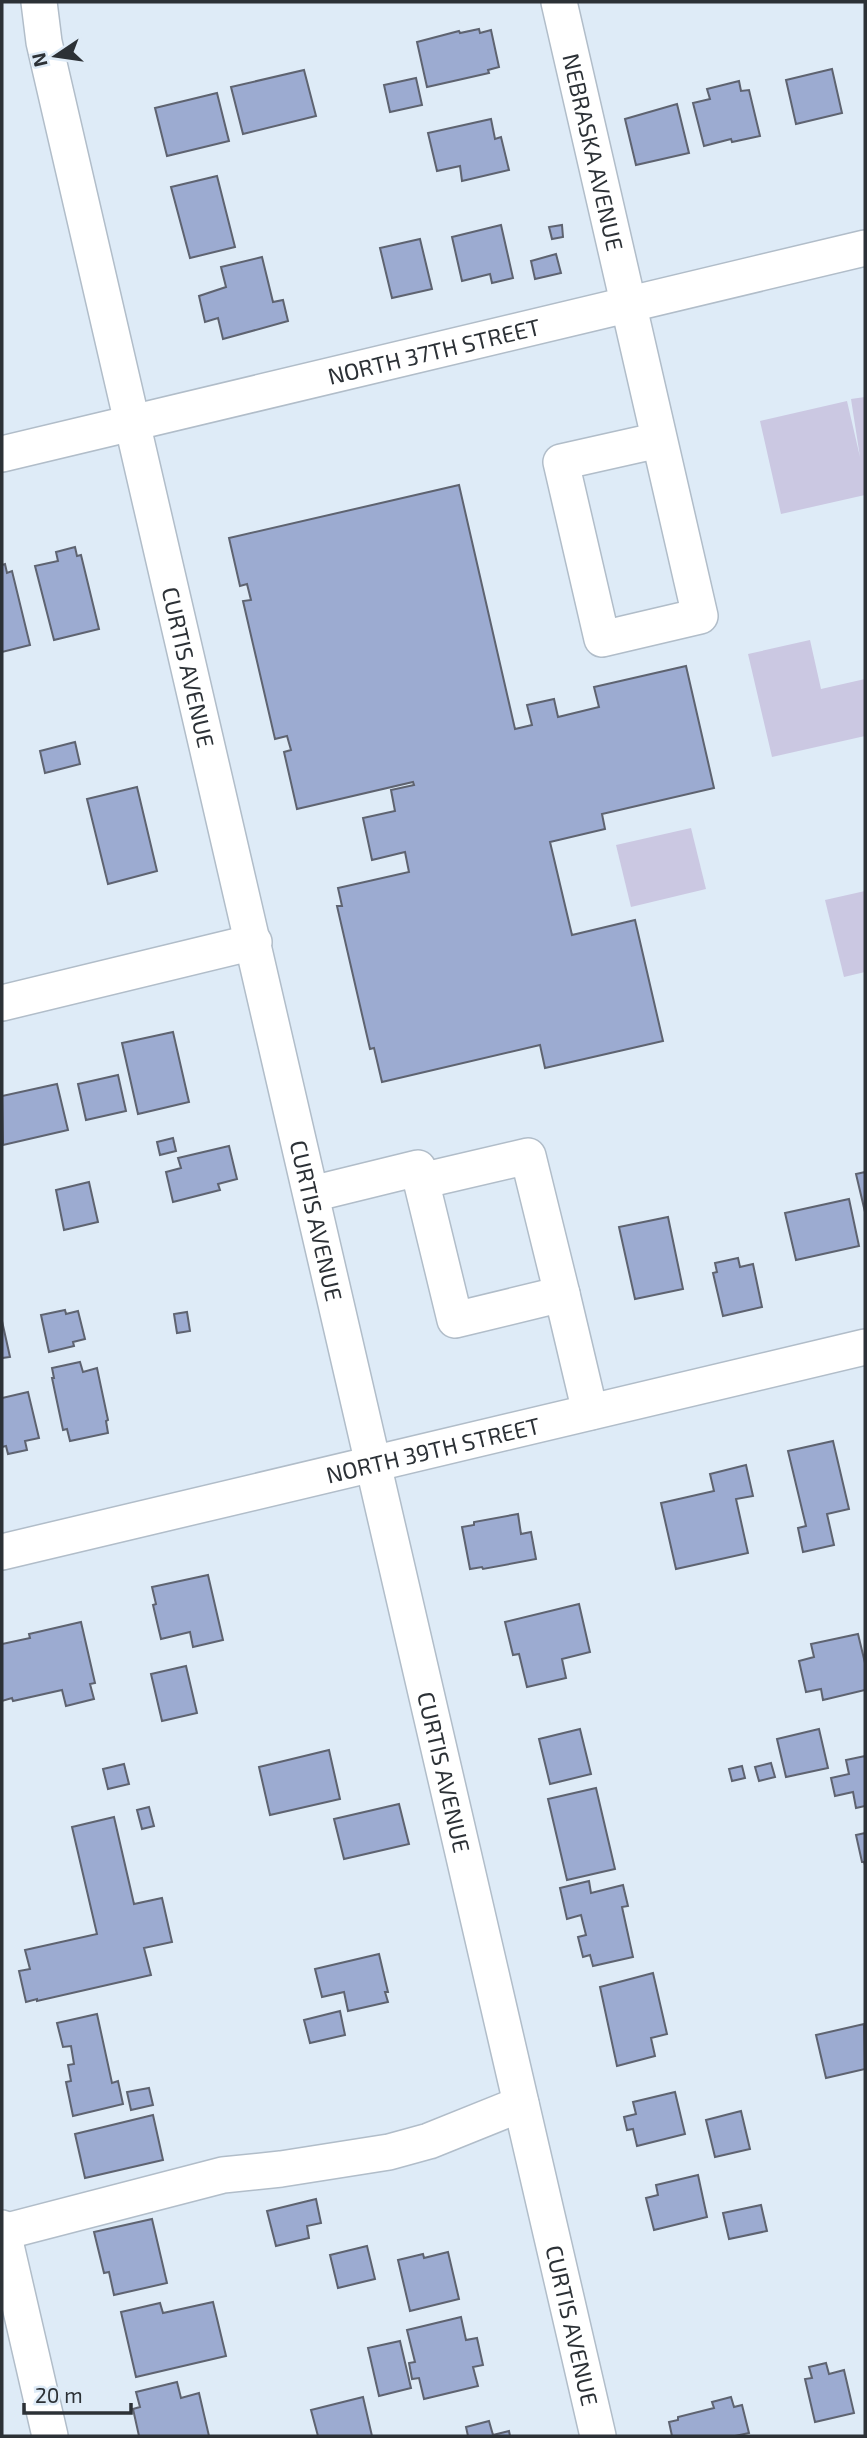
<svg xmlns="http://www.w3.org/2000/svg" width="867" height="2438" font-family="'Exo 2',sans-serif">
<rect width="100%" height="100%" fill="#deebf7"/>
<g fill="#cbc8e2">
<path d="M865,397V495L781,514L760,421L847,401L860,457L851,399Z"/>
<path d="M810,640L821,689L865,679V736L772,757L748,654Z"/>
<path d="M691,828L706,889L631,907L616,845Z"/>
<path d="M865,891V972L844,977L825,900Z"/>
</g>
<g fill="#9cabd1" stroke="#5e6370" stroke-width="2">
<path d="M479,29L480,33L491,30L499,67L488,70L489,73L427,87L417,42L459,31L460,33Z"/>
<path d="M832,69L842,113L796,124L786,80Z"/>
<path d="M304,70L316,116L243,134L231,87Z"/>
<path d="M416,78L422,105L390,112L384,85Z"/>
<path d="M739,81L741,91L749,90L760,136L732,142L731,139L704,146L693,103L710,99L707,89Z"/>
<path d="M217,93L229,141L167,156L155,108Z"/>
<path d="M677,104L689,153L636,165L625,119Z"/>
<path d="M491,119L495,139L501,137L509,170L462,181L460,166L437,171L428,133Z"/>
<path d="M217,176L235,247L190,258L171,187Z"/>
<path d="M501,225L513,278L492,283L490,274L462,281L452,237Z"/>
<path d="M562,225L563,237L552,239L549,227Z"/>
<path d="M420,239L432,289L392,298L380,248Z"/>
<path d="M556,254L561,273L535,279L531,261Z"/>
<path d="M262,257L273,302L283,300L288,321L223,339L218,318L205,322L199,296L226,287L221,267Z"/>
<path d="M459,485L515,729L532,725L527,705L554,699L558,717L599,707L594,687L686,666L714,788L602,814L605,829L550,842L572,935L635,920L663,1041L545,1068L540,1045L382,1082L374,1048L370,1049L337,906H342L338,888L409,872L405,852L372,860L363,818L395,811L391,790L414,785L413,782L297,809L284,752L291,750L287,736L275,739L243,601L251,600L247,584L240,586L229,538Z"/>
<path d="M75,547L77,556L81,555L99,629L54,640L35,566L58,561L56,552Z"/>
<path d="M5,564L7,573L12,571L30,645L2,652V565Z"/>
<path d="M75,742L80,764L45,773L40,751Z"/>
<path d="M137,787L157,871L108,884L87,799Z"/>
<path d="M173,1032L189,1102L138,1114L122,1043Z"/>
<path d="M118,1075L126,1111L86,1120L78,1084Z"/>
<path d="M57,1084L68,1130L3,1145L2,1096Z"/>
<path d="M173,1138L176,1151L160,1155L157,1142Z"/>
<path d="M229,1146L237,1179L218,1184L220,1190L173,1202L166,1172L181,1168L178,1158Z"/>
<path d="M865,1172V1212L856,1174Z"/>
<path d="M89,1182L98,1222L64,1230L56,1190Z"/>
<path d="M849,1199L859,1246L796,1260L785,1213Z"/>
<path d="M668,1217L683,1289L635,1299L619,1227Z"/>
<path d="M738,1258L740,1267L753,1264L762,1307L723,1316L713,1273L717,1272L715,1263Z"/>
<path d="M65,1310L66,1314L78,1311L85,1339L73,1342L74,1346L49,1352L41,1315Z"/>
<path d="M187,1312L190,1331L177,1333L174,1314Z"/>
<path d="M2,1321L10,1357L2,1358Z"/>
<path d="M80,1362L83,1372L97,1368L108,1420L106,1421L108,1433L70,1441L67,1429L63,1430L52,1378H54L52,1368Z"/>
<path d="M28,1392L39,1438L25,1441L27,1450L8,1454L6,1446L2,1447V1398Z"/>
<path d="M833,1441L849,1509L827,1514L834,1545L803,1552L798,1528L806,1526L788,1451Z"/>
<path d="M746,1465L753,1496L736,1499L748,1553L676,1569L661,1503L714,1491L710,1474Z"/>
<path d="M518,1514L521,1534L531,1532L536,1559L483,1569L482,1567L470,1569L462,1527L474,1525V1522Z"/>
<path d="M208,1575L223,1640L193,1647L190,1632L161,1639L153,1605L156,1604L152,1587Z"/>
<path d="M579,1604L590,1652L562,1659L566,1678L527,1687L519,1654L513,1655L505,1622Z"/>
<path d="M81,1622L95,1683L90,1684L94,1699L66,1706L62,1690L13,1701L12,1698L2,1701V1644L30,1638L29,1634Z"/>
<path d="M858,1634L865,1663V1690L823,1700L821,1689L806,1692L799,1661L814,1657L811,1644Z"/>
<path d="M186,1666L197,1713L162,1721L151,1674Z"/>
<path d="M580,1729L591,1774L550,1784L539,1739Z"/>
<path d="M819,1729L828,1768L786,1777L777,1739Z"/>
<path d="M329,1750L340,1799L270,1815L259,1767Z"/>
<path d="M865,1756V1806L856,1808L853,1792L835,1796L831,1778L849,1774L846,1760Z"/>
<path d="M771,1763L775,1777L759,1781L755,1767Z"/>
<path d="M124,1764L129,1784L108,1789L103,1769Z"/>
<path d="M742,1766L745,1778L732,1781L729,1769Z"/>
<path d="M596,1788L615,1869L567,1880L548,1799Z"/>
<path d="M399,1804L409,1844L344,1859L334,1819Z"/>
<path d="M149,1807L154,1826L142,1829L137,1810Z"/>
<path d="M114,1817L134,1904L162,1898L172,1942L144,1948L151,1975L37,2001V1999L26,2002L19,1971L30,1969L25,1950L97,1934L72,1827Z"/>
<path d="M865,1833V1865L864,1862H862L856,1835Z"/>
<path d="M589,1881L591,1893L623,1885L628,1906L622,1907L633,1957L593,1966L590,1955L583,1957L578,1937L586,1935L581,1915L567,1919L560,1888Z"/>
<path d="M379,1954L388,1992H385L388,2002L348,2011L344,1992L322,1997L315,1969Z"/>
<path d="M653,1973L667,2034L651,2038L655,2056L617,2066L600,1987Z"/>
<path d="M340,2011L345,2035L310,2043L304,2020Z"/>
<path d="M97,2014L112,2083L118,2081L123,2104L73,2116L66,2082L71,2081L68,2065L74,2064L71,2046L63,2047L57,2023Z"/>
<path d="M864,2024L865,2069L826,2078L816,2035Z"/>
<path d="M149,2088L153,2105L131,2110L127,2092Z"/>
<path d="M675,2092L685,2134L637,2146L633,2129L627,2130L624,2117L636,2114L633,2102Z"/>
<path d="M741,2111L750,2149L715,2157L706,2120Z"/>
<path d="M153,2115L163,2160L85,2178L75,2134Z"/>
<path d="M698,2175L707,2217L654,2230L646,2198L658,2195L656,2185Z"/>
<path d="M316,2199L321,2223L307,2226L309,2238L276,2246L267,2211Z"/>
<path d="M761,2205L767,2231L729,2239L723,2213Z"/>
<path d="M152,2219L167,2283L114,2295L109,2272L104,2273L94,2232Z"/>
<path d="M367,2246L375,2279L338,2288L330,2255Z"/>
<path d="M448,2252L459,2299L410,2311L398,2260L423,2254L424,2258Z"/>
<path d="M213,2302L226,2356L136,2377L121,2312L160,2303L163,2313Z"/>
<path d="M461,2317L466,2340L477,2338L483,2365L473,2367L478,2386L424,2399L419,2378L412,2379L409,2363L415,2362L407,2330Z"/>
<path d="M400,2341L411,2388L379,2396L368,2348Z"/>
<path d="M826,2363L829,2374L844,2370L854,2413L815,2422L805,2379L812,2378L809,2367Z"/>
<path d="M177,2382L181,2398L199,2393L209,2436H139L133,2409L140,2407L136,2392Z"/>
<path d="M363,2397L372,2436H318L311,2410Z"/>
<path d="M731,2397L734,2407L742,2405L749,2433L735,2436H672L669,2422L678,2420V2417L714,2408L712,2402Z"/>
<path d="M489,2421L493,2435L509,2431L510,2436H468L466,2427Z"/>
</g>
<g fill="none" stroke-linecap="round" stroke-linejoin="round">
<defs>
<g id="minor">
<path id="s1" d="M39,2L44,42L598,2436"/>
<path id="s2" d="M559,2L700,616L602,639L561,462L659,440"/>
<path id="s3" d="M2,454L865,248"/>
<path d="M2,1003L254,942"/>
<path d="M421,1181L528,1156L562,1294"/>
<path d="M312,1194L418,1168L455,1320L562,1294L590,1412"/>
<path id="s4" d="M2,1552L865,1347"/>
<path d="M2,2228L50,2436"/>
<path d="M3,2232L223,2175L281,2169L389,2152L429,2141L521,2104"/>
</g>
</defs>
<use href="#minor" stroke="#b1bdc9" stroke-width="38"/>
<use href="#minor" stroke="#fff" stroke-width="35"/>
</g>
<g text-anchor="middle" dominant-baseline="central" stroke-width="7" stroke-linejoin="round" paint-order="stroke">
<g font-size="23" fill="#2c3136" stroke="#deebf7">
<text stroke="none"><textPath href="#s2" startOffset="154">NEBRASKA AVENUE</textPath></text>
<text stroke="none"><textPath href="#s3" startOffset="444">NORTH 37TH STREET</textPath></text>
<text stroke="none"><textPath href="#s1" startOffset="682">CURTIS AVENUE</textPath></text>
<text stroke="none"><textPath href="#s1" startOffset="1250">CURTIS AVENUE</textPath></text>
<text stroke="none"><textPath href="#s4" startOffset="443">NORTH 39TH STREET</textPath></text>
<text stroke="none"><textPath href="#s1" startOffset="1816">CURTIS AVENUE</textPath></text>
<text stroke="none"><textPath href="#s1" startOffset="2384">CURTIS AVENUE</textPath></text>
</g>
</g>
<rect width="867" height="2438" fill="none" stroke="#2c3136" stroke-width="7"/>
<g transform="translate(56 56) rotate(257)" stroke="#deebf7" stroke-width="5" paint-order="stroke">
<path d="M0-5L12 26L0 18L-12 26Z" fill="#2c3136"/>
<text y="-10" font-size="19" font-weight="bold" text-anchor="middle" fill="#2c3136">N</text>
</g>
<path d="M24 2403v10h107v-10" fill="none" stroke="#2c3136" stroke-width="3.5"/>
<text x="35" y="2403" font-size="21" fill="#2c3136" stroke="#deebf7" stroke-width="5" paint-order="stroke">20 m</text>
</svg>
